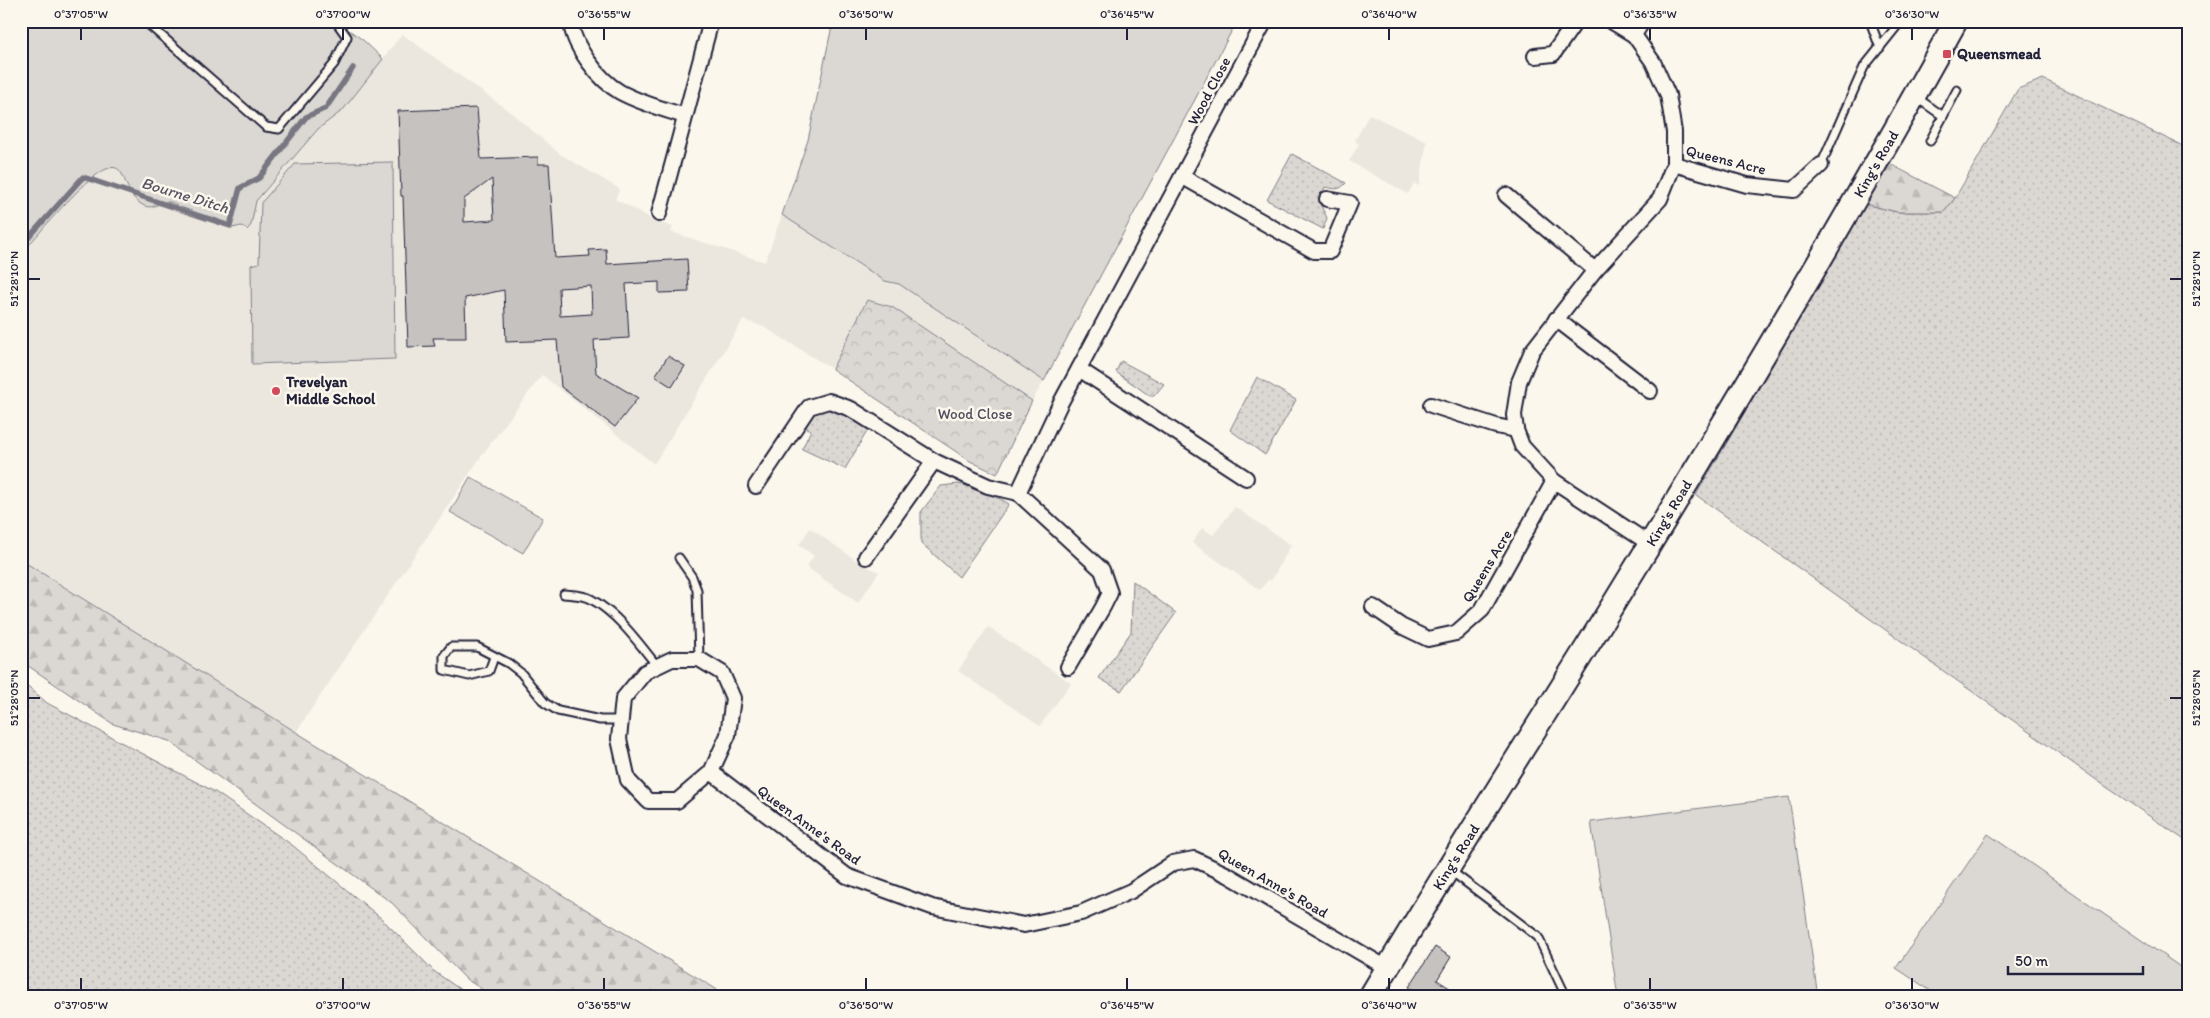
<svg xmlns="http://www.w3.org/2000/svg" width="2210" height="1018" font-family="Itim,sans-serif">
<defs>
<pattern id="grass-dots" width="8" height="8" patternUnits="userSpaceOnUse" patternTransform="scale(1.25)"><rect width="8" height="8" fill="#dbd8d3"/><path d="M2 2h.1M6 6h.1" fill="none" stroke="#bcb9b6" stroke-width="1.8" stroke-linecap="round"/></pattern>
<pattern id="forest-firs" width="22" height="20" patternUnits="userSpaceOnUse" patternTransform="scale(1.25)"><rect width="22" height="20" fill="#dbd8d3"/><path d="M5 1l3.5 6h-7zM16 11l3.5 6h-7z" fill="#bcb9b6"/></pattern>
<pattern id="park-crowns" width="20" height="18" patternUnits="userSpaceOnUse" patternTransform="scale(1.25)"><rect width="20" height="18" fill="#dbd8d3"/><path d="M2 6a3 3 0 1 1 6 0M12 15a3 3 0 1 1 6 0" fill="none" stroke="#bcb9b6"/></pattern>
</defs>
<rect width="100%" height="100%" fill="#fbf7ec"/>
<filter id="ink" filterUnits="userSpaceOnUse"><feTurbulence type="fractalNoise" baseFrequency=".02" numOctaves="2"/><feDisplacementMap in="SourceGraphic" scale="10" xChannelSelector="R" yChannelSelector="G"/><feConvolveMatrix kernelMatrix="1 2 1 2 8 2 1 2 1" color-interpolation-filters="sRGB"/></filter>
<g filter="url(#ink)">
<g fill="#ebe7df">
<path d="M402,34L509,111L560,154L620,189L615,199L647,216L651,220L673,227L671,232L765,262L782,215L885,281L899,284L1044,381L1032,401L892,307L867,300L832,369L764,327L743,320L654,464L542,375L482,455L296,732L21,560V254L78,190L94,176L109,167L116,168L120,171L129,193L170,202L181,209L212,217L239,228L251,225L256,201L318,129L343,110Z"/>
<path d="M1369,114L1427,142L1419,186L1414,183L1408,194L1349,161L1359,144L1355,141Z"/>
<path d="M1235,507L1291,545L1271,581L1269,579L1260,590L1192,543L1202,528L1213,535Z"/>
<path d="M810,528L860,563L879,572L858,603L806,567L814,556L799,545Z"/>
<path d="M988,627L1071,683L1040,726L958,671Z"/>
</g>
<g fill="url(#grass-dots)" stroke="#7e7d87">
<path d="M2043,79L2189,149V843L2105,786L1696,495L1813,296L1864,204L1897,212H1944L1955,198L2018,89Z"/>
<path d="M1292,154L1346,183C1339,191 1335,189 1325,187L1319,202L1327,218L1323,229L1267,200Z"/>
<path d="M1121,361L1164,384L1154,396H1150L1116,372Z"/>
<path d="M1257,377L1296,400L1265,455L1230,430Z"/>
<path d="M823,405L872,423L845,469L802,449L811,430L797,423Z"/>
<path d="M958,484L972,487V489C986,494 997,496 1009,504L959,577L921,543V512L941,486Z"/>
<path d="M1133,581L1176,613L1121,691L1099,678L1131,632Z"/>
<path d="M21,680L47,703L215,792L292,845L382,919L435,972L471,997H21Z"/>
</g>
<g fill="url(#forest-firs)" stroke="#7e7d87">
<path d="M1888,163L1955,198L1944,212H1897L1864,204Z"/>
<path d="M21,560L296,732L729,997H494L466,979L392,903L169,741L113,724L21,661Z"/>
</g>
<path fill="url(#park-crowns)" stroke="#7e7d87" d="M867,300L892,307L1032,401L997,474L970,461L832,369Z"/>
<g fill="#dbd8d3" stroke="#7e7d87">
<path d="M21,21H336L363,40L383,59L343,110L318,129L256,201L251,225L247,230L242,226L232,228C225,225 220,219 212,217C204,215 194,215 186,211C180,209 176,203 170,202C161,200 154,210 145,206C125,198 126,171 116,168C97,160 35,239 21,254Z"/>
<path d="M833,21H1237L1044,381L899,284L885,281L782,215L808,140Z"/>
<path d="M393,162L395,359L252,364L251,265L259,263L261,203L295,164Z"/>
<path d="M470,477L543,518L523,553L450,512Z"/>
<path d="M1789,797L1818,997H1618L1591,822Z"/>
<path d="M1988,834L2189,973V997H1940L1896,968Z"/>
</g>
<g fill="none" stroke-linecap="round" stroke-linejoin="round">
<path stroke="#787681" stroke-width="5.5" d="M21,246L83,177L230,226L240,188L259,178L306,117L326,108L353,68"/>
</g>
<g fill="#c6c2c0" stroke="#22223b" fill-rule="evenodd">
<path d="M477,108L481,159L538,157V164H549L555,258L590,256L589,250L606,249L607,264L687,259L689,292L659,293V282L626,284L629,338L594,340L596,373L638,398L615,427L561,387L557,340L506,342L504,290L465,298L466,338H433L435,346L408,347L403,196H401L398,111ZM492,179L494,220L464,222V199ZM591,286L592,314L560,316L559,288Z"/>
<path d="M668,356L685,366L672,387L655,376Z"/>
<path d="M1435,947L1451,957L1437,980L1464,997H1425L1409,987Z"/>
</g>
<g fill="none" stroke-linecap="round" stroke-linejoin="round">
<defs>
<g id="service">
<path d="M150,21L148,24L266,127L279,129L334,64L347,37L337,23L334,21"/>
<path d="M1870,21L1880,48"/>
<path d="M1917,98L1943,116"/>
<path d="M1930,141L1957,90"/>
<path d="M1821,165L1864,67L1901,21"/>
<path d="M679,558L692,577L697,590L699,659"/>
<path d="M564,594C572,595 584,595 591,599C618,614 638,642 657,666"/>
<path d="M494,657L489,671L469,676L444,670V656L451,647H477L508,663L521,673L545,703L558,711L600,720H621"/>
<path d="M1451,871L1538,937L1563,990L1564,997"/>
</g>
<g id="minor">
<path d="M571,21C572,45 599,80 620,92C640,103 663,109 685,116"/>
<path d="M1611,21L1634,35L1653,62L1668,95L1674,132V164L1660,199L1595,270L1532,351L1519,382L1514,415L1516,430L1522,446L1554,481L1650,544"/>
<path d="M1634,35L1643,21"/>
<path d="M1535,56L1553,54L1576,21"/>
<path d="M1674,164L1747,185L1794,190L1821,165"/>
<path d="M1183,177L1314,251H1330L1350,203L1327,199"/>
<path d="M1506,195L1595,270"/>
<path d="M659,214L711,21"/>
<path d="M1556,319L1650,391"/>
<path d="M1079,369L1246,478"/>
<path d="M1431,405L1496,426L1516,430"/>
<path d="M756,486L809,407L829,401L851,409L934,461L988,486L1018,493L1102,570L1110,593L1103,607L1068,667"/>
<path d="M1018,493L1060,404L1265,21"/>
<path d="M866,557L934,461"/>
<path d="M1373,607L1401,626L1428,639L1456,633L1482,610L1554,481"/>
<path d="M672,659H699L722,673L733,698L728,735L711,772L677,801H648L628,780L619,739L623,699L645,672Z"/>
<path d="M711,772L847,876L932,907L1024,925L1081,913L1131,891L1173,863L1194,859L1228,875L1387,968"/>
</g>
<path id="primary" d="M1370,997C1449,864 1533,734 1614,603C1732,411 1847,218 1956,21"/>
</defs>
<use href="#service" stroke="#22223b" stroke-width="11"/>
<use href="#minor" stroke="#22223b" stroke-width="18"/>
<use href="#primary" stroke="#22223b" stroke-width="26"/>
<use href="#service" stroke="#fbf7ec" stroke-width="7"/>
<use href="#minor" stroke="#fbf7ec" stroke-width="14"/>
<use href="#primary" stroke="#fbf7ec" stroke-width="22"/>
</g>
</g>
<path fill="none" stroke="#22223b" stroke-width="2" d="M81,28V40M343,28V40M604,28V40M866,28V40M1127,28V40M1389,28V40M1650,28V40M1912,28V40M28,279H40M2170,279H2182M28,698H40M2170,698H2182M81,978V990M343,978V990M604,978V990M866,978V990M1127,978V990M1389,978V990M1650,978V990M1912,978V990"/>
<g fill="#d1495b" stroke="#fbf7ec" stroke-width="2">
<rect x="1942" y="49" width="10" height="10" rx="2.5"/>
<circle cx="276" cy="391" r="5"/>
</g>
<g text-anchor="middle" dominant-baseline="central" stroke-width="5" stroke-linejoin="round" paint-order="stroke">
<g font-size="15" font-weight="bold" fill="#22223b" stroke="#fbf7ec" text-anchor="start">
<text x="1957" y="54">Queensmead</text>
<text x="286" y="382">Trevelyan<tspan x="286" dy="17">Middle School</tspan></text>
</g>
<g font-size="15" fill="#22223b" stroke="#fbf7ec">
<text transform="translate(1209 91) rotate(-62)">Wood Close</text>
<text transform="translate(1726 160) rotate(14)">Queens Acre</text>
<text transform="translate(1876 164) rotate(-60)">King's Road</text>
<text transform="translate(1669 513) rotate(-59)">King's Road</text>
<text transform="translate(1487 566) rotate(-59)">Queens Acre</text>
<text transform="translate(809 825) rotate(36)">Queen Anne's Road</text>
<text transform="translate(1456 857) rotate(-58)">King's Road</text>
<text transform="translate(1273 883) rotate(30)">Queen Anne's Road</text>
</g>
<g font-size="15" fill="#505061" stroke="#fbf7ec">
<text x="975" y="414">Wood Close</text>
</g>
<g font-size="16" font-style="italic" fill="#545364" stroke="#fbf7ec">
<text transform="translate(185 195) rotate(17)">Bourne Ditch</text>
</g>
</g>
<rect width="2210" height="1018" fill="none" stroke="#fbf7ec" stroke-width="55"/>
<path d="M2008 966v8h135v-8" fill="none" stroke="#22223b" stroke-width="2.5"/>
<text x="2015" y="966" font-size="15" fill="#22223b" stroke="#fbf7ec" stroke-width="4" paint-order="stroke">50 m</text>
<rect x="28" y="28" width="2154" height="962" fill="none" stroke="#22223b" stroke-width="2"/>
<g font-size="12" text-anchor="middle" fill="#22223b">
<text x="81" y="18">0°37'05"W</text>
<text x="343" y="18">0°37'00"W</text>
<text x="604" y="18">0°36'55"W</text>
<text x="866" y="18">0°36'50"W</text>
<text x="1127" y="18">0°36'45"W</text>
<text x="1389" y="18">0°36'40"W</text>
<text x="1650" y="18">0°36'35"W</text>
<text x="1912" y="18">0°36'30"W</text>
<text transform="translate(14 279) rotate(-90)" y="4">51°28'10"N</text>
<text transform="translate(2196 279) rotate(-90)" y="4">51°28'10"N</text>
<text transform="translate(14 698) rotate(-90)" y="4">51°28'05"N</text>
<text transform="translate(2196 698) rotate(-90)" y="4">51°28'05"N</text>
<text x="81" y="1009">0°37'05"W</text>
<text x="343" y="1009">0°37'00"W</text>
<text x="604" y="1009">0°36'55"W</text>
<text x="866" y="1009">0°36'50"W</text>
<text x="1127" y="1009">0°36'45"W</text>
<text x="1389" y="1009">0°36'40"W</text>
<text x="1650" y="1009">0°36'35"W</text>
<text x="1912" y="1009">0°36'30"W</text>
</g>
</svg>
